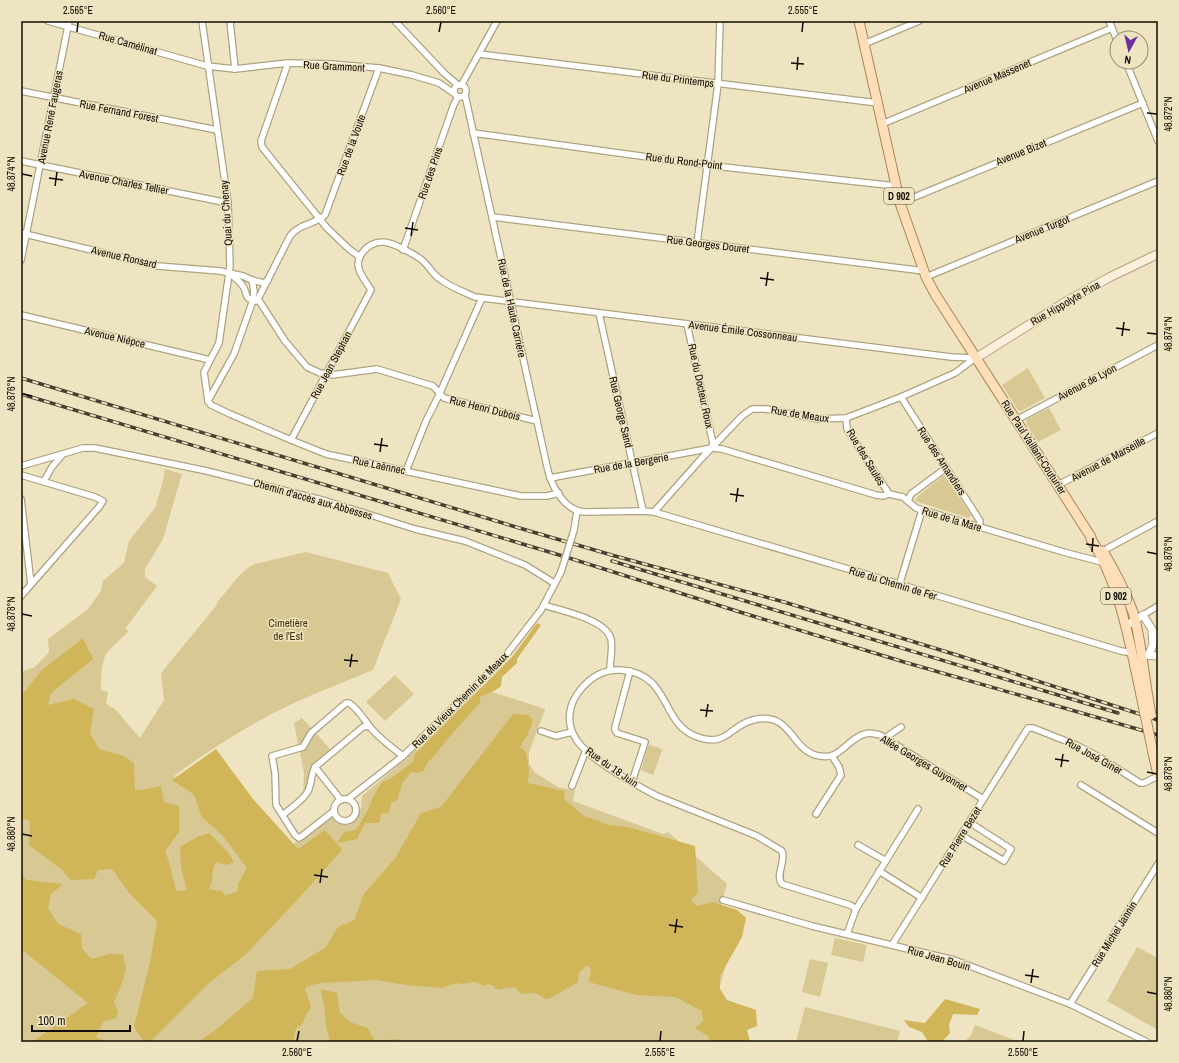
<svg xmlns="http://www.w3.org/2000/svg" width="1179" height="1063" font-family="'Archivo Narrow',sans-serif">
<rect width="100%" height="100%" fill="#efe4c1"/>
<g fill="#d8c894">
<path d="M1028,368L1045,398L1021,411L1018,410L1002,385Z"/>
<path d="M1049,408L1061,430L1038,442L1026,423L1027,419Z"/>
<path d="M165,469L182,474L163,539L145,569V577L157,586L125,629L129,631C123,637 110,648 106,654C101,663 101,680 101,690L108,692L106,703L110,707L114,708L140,738L164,700L161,673L216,606L218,601C229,589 240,571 255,564L306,552L388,573L401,599L373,670C347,681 320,691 294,703C251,723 212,748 174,776L183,787L193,794L196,803L275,859L329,815L336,821L353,818L361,808L362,796L408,757V755L480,688L545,709V710L529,752V764L534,772L558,787L575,791L573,801L663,834L668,832L727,884L721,906L740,914L708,1029L741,1042H21V672L35,667L49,652L48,639L88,609L101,591L103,581L124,563L129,541L155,508L163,481Z"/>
<path d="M943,476H945L971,515L969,518L915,501L917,497Z"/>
<path d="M395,675L414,694L385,721L366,702Z"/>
<path d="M302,718L331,750L313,765L306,788L303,794L304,773L294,723Z"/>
<path d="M650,745L662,749V751L653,775L641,770L648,746Z"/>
<path d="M835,938L867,945L863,962L831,955Z"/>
<path d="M1137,947L1158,958V1030L1107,1001Z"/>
<path d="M810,959L828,963L820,997L802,992Z"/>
<path d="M805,1007L900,1031L897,1042H796Z"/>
<path d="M975,1025L1019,1042H963L970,1037Z"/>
</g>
<g fill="#d0b559">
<path d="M537,623L541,625L517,659V663L502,677L501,686L496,690L480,697V703C464,720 449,737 434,756C429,762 426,762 424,771L417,773L411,772L403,782L397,800L391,803L389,813L381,814L379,823H365L357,839L337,843L344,832L356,830L367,812L372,799L382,782L390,779L413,762L415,754L513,656Z"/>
<path d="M83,638L93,659L51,693L48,705L74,699L94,709L90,733L99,749L124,756L134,763L135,790H142L161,786L164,802L179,806V832L165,851L170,865L176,891L187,890L181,868L180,847L197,837L209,833L227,851L234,862L227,865L216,862C210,873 215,878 209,889L222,891L225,896L238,891V884L247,868L223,836L202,817L193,794L172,780L216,749L253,799L298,849L325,830L342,850L298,899L245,955L209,983L150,1042H144L134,1027L150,962L157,921L129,893L112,869L98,870L94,879L71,880L61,869L29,845L30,821L21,818V696L42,670Z"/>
<path d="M513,714L528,715L533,720L528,734L520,747L526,752L529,771L528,783L565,791L564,799L584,816L609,825L628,827L695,846L698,892L691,900L697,906L713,902L737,910L746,918L742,937L720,976V989L727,1000L756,1010L757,1026L747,1030L750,1042H708L709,1037L695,1028L703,1021L702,1011L675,997L636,995L589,982L591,969L587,965L579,973L578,982L549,999H545C534,990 534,994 521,994L515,987L504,988L501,990L494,988L495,986L488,984L485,986L475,982L461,984L457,983L441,988L406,985L376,980L321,983L308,986L305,989L311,1007L301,1025L296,1028L293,1042H198L218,1028L253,998L257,971L290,969L325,948L338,927L354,920L364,894L396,857L421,813L441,807Z"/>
<path d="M21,872L26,880L63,884L51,894L48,908L58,924L81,934L82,949L92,959L109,954H123L126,968L122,983L114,1002L118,1012L116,1018L103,1022L96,1037L107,1042H32L88,1003L21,949Z"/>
<path d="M321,989L337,993L340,1013L350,1022L368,1028L374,1040H387L398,1039L395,1042H332L330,1041L326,1026L325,1012Z"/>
<path d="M945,999L980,1009L977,1015L953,1014L949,1025L950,1033L942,1042H924L927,1040L922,1032L909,1027L904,1020L925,1023Z"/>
</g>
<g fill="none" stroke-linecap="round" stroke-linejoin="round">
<defs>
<g id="minor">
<path d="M48,21L207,66L235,69L288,63L331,64L379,68L412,75L439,83L455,94"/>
<path d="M202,21L228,203L230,266L219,343L204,372L208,401L211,405L230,414L291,440L326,454L521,496H547L559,493"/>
<path d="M230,21L235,69"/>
<path d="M395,21L444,73L458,85"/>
<path d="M1109,21L1117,40"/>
<path d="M864,44L919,21"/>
<path d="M479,54L878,103"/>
<path d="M1126,62L1158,141"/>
<path d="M288,63L261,141L262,147L327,228L349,249L360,257"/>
<path d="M379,68L325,215C314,225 300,223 290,236L258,299L285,341L307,367L320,373L332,375L377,369L433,386L444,398L537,421"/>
<path d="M462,84L497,21"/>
<circle cx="460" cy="91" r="6"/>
<path d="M21,91L217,130"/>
<path d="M465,95L548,471C553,488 564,510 584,512L643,511L654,512L899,584L1121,651L1133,653"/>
<path d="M882,124L1112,28"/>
<path d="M473,133L706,165L896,186"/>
<path d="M21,161L228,203"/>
<path d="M900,203L1143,103"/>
<path d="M493,217L924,271"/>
<path d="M21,233L158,266L220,271L243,276L252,280L254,291L253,300L234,354L208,401"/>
<path d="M697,243L718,84L720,21"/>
<path d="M403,250L454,104L458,97"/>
<path d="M21,260L69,21"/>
<path d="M231,274C235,278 241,282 244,288C248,297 244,298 256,301"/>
<path d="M926,277L1158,181"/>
<path d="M252,280L264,283L268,280"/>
<path d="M599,313L643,511"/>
<path d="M21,315L210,360"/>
<path d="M687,324L711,435L713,442L712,448"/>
<path d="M901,397L980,521L979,527"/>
<path d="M846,418L847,429L889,494"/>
<path d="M1016,420L1158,345"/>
<path d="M291,440L371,290C364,278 351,266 363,252C367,246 375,242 382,242C391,241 416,255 423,261C429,266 433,275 440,279C450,287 464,292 475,297L951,357L976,358"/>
<path d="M21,466L83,448H95L207,471L326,501L415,529L465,541L525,565L554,583"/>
<path d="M406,471L426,421L439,395L482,298"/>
<path d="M21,475L95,497L103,501L99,507L21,596"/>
<path d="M550,478L712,448L722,449L876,495L883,496L889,494L903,497L916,508L1067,553L1106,563"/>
<path d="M44,481L52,467L62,455"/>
<path d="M1058,485L1158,433"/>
<path d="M21,499L31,584"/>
<path d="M908,501L911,494L946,468"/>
<path d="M654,512L701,459L742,416L752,409H766L818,419L846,418L901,397L955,373L975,358"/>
<path d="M574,530L577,511"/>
<path d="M1102,554L1103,551L1108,548L1158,521"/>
<path d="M899,586L922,510"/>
<path d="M544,605C561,611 606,619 611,639C613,649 610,660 610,670"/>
<path d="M1143,615L1158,606"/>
<path d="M630,671L615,727V730L617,733L645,742L632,782"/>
<path d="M541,731L556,736L572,732"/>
<path d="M885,738L901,727"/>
<path d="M315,767L341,800"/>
<path d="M1081,785L1158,833"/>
<path d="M572,786L586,750"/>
<path d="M348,799L403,756L503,659L541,610L561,572"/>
<circle cx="345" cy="810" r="11"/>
<path d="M334,811L302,836L299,838L295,835L276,805L275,773L272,756L303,747L311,733L346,703H349C358,709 363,718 370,727C379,738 391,747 403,756"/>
<path d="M816,814L841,775L839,767L832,756"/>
<path d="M283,815C290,808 303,801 308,791C312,783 311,774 315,767L363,727L369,726"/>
<path d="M961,835L1004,861L1011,849L969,822"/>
<path d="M858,845L886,861"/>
<path d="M879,871L922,898"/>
<path d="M723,900L812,926L954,960L1070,1004L1147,1042"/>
<path d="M856,909L918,809"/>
<path d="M847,934L856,909L850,905L782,884C775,875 786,862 782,851L757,836L745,831L657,796C636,785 587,758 576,739C565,722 569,703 581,689C591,677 604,669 620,670C671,673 660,722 695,736C727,749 730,725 753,720C791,711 790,747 815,755C841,763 845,739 865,734C869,732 875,734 880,735L983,799"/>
<path d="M892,945L1028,728H1033L1076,745L1099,757L1140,783H1144L1158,776"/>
<path d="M1070,1004L1158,864"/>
</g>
<g id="tertiary">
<path d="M1126,626L1143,615L1158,639"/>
<path d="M1145,655L1158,656"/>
<path d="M1149,655L1153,644L1152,632"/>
</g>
<path id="secondary" d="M976,358L1067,301L1110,277L1158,254"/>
<g id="primary">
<path d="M859,21L900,203L926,277L935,294L1091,537V539C1120,584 1130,644 1141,695"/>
<path d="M1103,551C1115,571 1125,591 1133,612C1141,639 1143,669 1148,697"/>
<path d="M1153,753L1158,775"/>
</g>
</defs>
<use href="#minor" stroke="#ada381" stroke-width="8"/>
<use href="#tertiary" stroke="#ada381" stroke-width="9"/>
<use href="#secondary" stroke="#ada381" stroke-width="10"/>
<use href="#primary" stroke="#aa875a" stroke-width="11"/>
<use href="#minor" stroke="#fff" stroke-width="5.5"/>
<use href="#tertiary" stroke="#fff" stroke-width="7"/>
<use href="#secondary" stroke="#ffefdc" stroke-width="8"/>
<use href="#primary" stroke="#fedfb9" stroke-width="9"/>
<defs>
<g id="rail">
<path d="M21,378L526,530L615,556L784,602L960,656L1158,720"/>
<path d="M21,394L566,557L743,613L904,662L1158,735"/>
<path d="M612,561L1118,713"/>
</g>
</defs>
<use href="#rail" stroke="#464031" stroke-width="3.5"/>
<use href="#rail" stroke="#efe4c1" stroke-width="2" stroke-dasharray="6" stroke-linecap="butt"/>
<defs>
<path id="minor-bridge" d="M561,572L574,530"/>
<g id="primary-bridge">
<path d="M1141,695L1153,753"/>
<path d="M1148,697L1151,715"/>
</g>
</defs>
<use href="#minor-bridge" stroke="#ada381" stroke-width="8" stroke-linecap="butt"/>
<use href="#primary-bridge" stroke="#aa875a" stroke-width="11" stroke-linecap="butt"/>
<use href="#minor-bridge" stroke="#fff" stroke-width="5.5"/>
<use href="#primary-bridge" stroke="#fedfb9" stroke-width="9"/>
</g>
<path fill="none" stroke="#0f0b02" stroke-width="1.5" d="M77,32L78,22M439,32L441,22M802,32L803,22M791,63L804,64M797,70L798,57M1147,113L1157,114M22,174L32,176M49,178L63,180M55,186L57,172M405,228L418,230M411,236L413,222M760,278L774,280M766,286L768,272M1116,328L1130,330M1147,333L1157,334M1122,336L1124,322M22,394L32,396M374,444L388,446M380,452L382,438M730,494L744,496M736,502L738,488M1086,544L1099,546M1092,552L1093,538M1147,552L1157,554M22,614L32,616M344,660L358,661M350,667L352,654M700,710L713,711M706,717L708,704M1055,759L1069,761M1061,767L1063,754M1147,772L1157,774M22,834L32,836M314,875L328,877M320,883L322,869M669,925L683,927M675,933L677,919M1025,975L1039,977M1031,983L1033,969M1147,992L1157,994M297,1041L299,1031M660,1041L661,1031M1023,1041L1024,1031"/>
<g text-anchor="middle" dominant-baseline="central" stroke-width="3" stroke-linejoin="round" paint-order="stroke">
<g fill="#efe4c1" stroke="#524c3b" stroke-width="1">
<rect x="884" y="188" width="30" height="16" rx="3"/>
<rect x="1101" y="588" width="30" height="16" rx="3"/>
</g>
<g font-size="10" font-weight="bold" fill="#0f0b02">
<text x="899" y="196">D 902</text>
<text x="1116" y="596">D 902</text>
</g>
<g font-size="11" fill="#0f0b02" stroke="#efe4c1">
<text transform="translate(128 43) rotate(16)">Rue Camélinat</text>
<text transform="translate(334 66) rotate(3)">Rue Grammont</text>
<text transform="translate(997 76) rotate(-23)">Avenue Massenet</text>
<text transform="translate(678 79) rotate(7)">Rue du Printemps</text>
<text transform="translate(119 111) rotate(11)">Rue Fernand Forest</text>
<text transform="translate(50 117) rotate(-79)">Avenue René Faugeras</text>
<text transform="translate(351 145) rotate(-70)">Rue de la Voute</text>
<text transform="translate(1021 152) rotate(-22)">Avenue Bizet</text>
<text transform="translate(684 161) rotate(7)">Rue du Rond-Point</text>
<text transform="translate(430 173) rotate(-71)">Rue des Pins</text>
<text transform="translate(124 182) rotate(11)">Avenue Charles Tellier</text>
<text transform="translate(226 213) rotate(-94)">Quai du Chenay</text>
<text transform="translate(1042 229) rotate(-22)">Avenue Turgot</text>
<text transform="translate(708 244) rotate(7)">Rue Georges Douret</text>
<text transform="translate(124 257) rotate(13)">Avenue Ronsard</text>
<text transform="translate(1065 303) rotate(-30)">Rue Hippolyte Pina</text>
<text transform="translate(512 308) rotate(78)">Rue de la Haute Carrière</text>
<text transform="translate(743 331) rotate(7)">Avenue Émile Cossonneau</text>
<text transform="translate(115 337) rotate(13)">Avenue Niépce</text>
<text transform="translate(331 365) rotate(-62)">Rue Jean Stephan</text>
<text transform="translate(1087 382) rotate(-28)">Avenue de Lyon</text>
<text transform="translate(701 386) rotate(78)">Rue du Docteur Roux</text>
<text transform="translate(485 408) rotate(14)">Rue Henri Dubois</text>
<text transform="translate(621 412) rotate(77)">Rue George Sand</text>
<text transform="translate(800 414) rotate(9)">Rue de Meaux</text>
<text transform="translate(1034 447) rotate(57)">Rue Paul Vaillant-Couturier</text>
<text transform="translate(866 457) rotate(59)">Rue des Saules</text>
<text transform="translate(1108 459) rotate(-28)">Avenue de Marseille</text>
<text transform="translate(942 461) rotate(57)">Rue des Amandiers</text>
<text transform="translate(631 463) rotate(-10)">Rue de la Bergerie</text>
<text transform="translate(379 465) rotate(12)">Rue Laënnec</text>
<text transform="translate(313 499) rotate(16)">Chemin d'accès aux Abbesses</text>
<text transform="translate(952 519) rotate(17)">Rue de la Mare</text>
<text transform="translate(893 583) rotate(17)">Rue du Chemin de Fer</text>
<text transform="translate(460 700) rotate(-45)">Rue du Vieux Chemin de Meaux</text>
<text transform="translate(1094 756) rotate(29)">Rue José Giner</text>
<text transform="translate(924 763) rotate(31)">Allée Georges Guyonnet</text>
<text transform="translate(612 767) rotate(35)">Rue du 18 Juin</text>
<text transform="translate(960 837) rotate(-58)">Rue Pierre Bezet</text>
<text transform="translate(1114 934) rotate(-58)">Rue Michel Jannin</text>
<text transform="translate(939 958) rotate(16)">Rue Jean Bouin</text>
</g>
<g font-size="11" fill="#3a2f05" stroke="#efe4c1">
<text x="288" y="623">Cimetière<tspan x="288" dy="13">de l'Est</tspan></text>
</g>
</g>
<rect width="1179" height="1063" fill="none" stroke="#efe4c1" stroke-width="44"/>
<g transform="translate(1129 50) rotate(188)"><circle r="19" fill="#efe4c1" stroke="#958d75"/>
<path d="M0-3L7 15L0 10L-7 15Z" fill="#712ea2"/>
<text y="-6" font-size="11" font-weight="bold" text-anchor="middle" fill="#0f0b02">N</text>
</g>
<path d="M32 1025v6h98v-6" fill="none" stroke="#0f0b02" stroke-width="2"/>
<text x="38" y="1025" font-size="12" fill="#0f0b02" stroke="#efe4c1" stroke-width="3" paint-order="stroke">100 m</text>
<rect x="22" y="22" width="1135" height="1019" fill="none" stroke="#0f0b02" stroke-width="1.5"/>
<g font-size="10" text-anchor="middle" fill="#0f0b02">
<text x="78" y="14">2.565°E</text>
<text x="441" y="14">2.560°E</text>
<text x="803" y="14">2.555°E</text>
<text transform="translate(1168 114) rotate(-90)" y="4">48.872°N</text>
<text transform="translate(11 174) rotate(-90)" y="4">48.874°N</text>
<text transform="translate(1168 334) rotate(-90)" y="4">48.874°N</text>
<text transform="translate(11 394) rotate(-90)" y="4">48.876°N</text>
<text transform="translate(1168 554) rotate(-90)" y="4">48.876°N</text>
<text transform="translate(11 614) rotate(-90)" y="4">48.878°N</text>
<text transform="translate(1168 774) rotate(-90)" y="4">48.878°N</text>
<text transform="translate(11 834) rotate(-90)" y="4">48.880°N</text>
<text transform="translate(1168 994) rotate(-90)" y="4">48.880°N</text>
<text x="297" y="1056">2.560°E</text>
<text x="660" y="1056">2.555°E</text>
<text x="1023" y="1056">2.550°E</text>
</g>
</svg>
